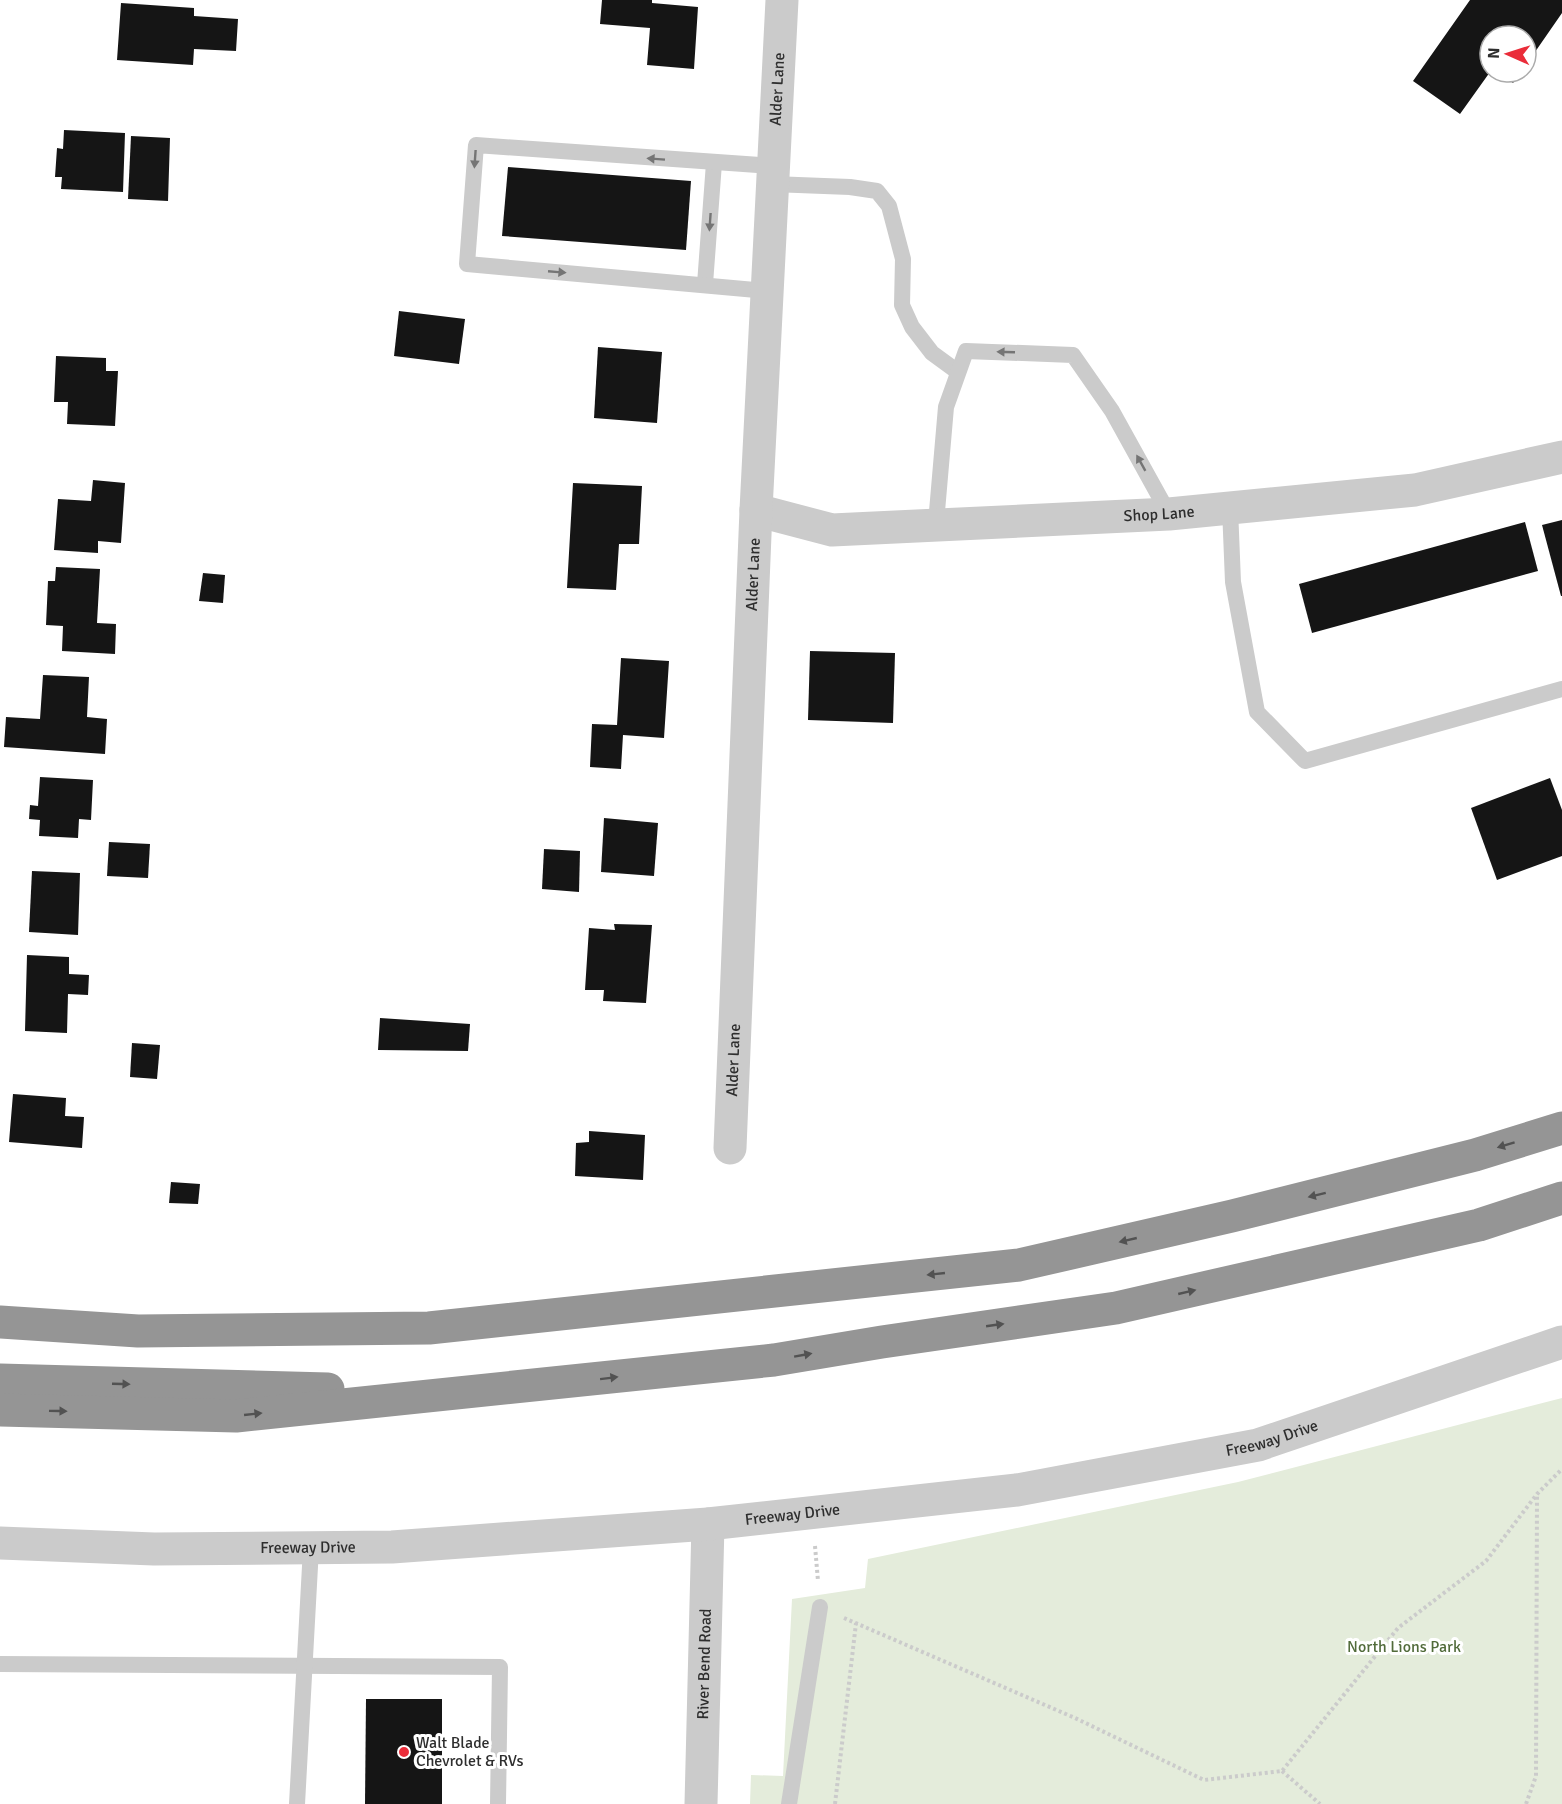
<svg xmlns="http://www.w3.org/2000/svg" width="1562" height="1804" font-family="Signika,sans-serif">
<rect width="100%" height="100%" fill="#fff"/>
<path fill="#e4ecdb" d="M1562,1398V1804H750L751,1775L783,1776L792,1599L865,1588L868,1559L1238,1482Z"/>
<g fill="#151515">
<path d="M602,0H652V3L698,7L694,69L647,65L650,28L600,24Z"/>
<path d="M1470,0H1562V13L1526,65V36H1490V72L1460,114L1413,81Z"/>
<path d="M121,3L194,8V16L238,19L236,51L194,49L193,65L117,60Z"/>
<path d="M1498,72H1521L1513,83Z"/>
<path d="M64,130L125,133L123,192L61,189L62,177H55L57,148L63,149Z"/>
<path d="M131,136L170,138L168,201L128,199Z"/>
<path d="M508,167L691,181L686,250L502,236Z"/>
<path d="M399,311L465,319L459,364L394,356Z"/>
<path d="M598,347L662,352L657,423L594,418Z"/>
<path d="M56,356L106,358V371H118L115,426L67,424L68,402H54Z"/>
<path d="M93,480L125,483L121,543L98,541V553L54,550L58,499L91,501Z"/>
<path d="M573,483L642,486L639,544H619L616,590L567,588Z"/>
<path d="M1562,520V596H1561L1542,525Z"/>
<path d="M1525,522L1538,571L1312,633L1299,584Z"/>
<path d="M56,567L100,569L97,623L116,624L115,654L62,651L63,626L46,625L48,581H55Z"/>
<path d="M203,573L225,575L223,603L199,601Z"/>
<path d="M810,651L895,653L893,723L808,720Z"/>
<path d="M621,658L669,661L664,738L623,735L621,769L590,767L592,724L617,725Z"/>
<path d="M43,675L89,677L87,717L107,719L105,754L4,747L6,717L40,719Z"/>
<path d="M40,777L93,780L91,820L79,819L78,838L39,836L40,820L29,819L30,805L38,806Z"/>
<path d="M1550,778L1562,810V856L1497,880L1471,808Z"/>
<path d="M604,818L658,823L654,876L601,872Z"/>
<path d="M109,842L150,844L148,878L107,876Z"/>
<path d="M544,849L580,851L579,892L542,889Z"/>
<path d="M32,871L80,873L78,935L29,932Z"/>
<path d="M614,924L652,925L646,1003L603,1001L604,990H585L589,928L615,930Z"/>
<path d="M27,955L69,957V974L89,975L88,995L68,994L67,1033L25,1031Z"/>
<path d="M380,1018L470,1024L468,1051L378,1050Z"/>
<path d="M132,1043L160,1045L157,1079L130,1077Z"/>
<path d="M13,1094L66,1098L65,1116L84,1117L82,1148L9,1142Z"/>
<path d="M589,1131L645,1135L643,1180L575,1176L576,1143L589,1142Z"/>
<path d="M171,1182L200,1184L198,1204L169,1203Z"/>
<path d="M366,1699H442V1804H365Z"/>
</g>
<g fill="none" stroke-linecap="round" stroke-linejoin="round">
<g stroke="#cbcbcb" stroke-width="4" stroke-dasharray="3 3" stroke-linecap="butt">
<path d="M815,1546L818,1581"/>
<path d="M844,1618L1075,1718L1204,1780L1282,1771L1398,1628L1486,1561L1537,1494L1562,1469"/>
<path d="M1282,1771L1320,1804"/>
<path d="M835,1804L856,1623"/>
<path d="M1526,1804L1536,1776L1537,1495"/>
</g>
<g stroke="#cbcbcb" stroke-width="16">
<path d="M772,184L850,187L877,191L889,206L903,259L902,305L912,327L932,353L958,372"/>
<path d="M705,284L714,163"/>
<path d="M767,291L467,264L476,145L773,166"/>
<path d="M1230,508L1233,582L1257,712L1305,761L1562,689"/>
<path d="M936,523L946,407L966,351L1073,355L1112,411L1169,514"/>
<path d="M0,1664L500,1667L498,1804"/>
<path d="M297,1804L311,1548"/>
<path d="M789,1804L820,1607"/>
</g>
<g stroke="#cbcbcb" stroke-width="33">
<path id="s1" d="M756,510L832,530L1169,514L1415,490L1562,457"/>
<path id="s2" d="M730,1148L756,510L782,0"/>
<path id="s3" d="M701,1804L708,1524"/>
</g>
<path stroke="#cbcbcb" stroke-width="33" id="s4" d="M0,1543L154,1549L392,1547L708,1524L1017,1490L1258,1445L1562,1342"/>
<g stroke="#959595" stroke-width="33">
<path d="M0,1322L138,1331L429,1328L1019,1265L1232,1216L1475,1155L1562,1128"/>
<path d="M0,1380L328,1389"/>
<path d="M0,1410L236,1416L774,1360L882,1342L1116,1308L1479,1225L1562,1198"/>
</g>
</g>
<defs><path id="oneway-solid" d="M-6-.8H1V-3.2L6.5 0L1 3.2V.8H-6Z" transform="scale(1.5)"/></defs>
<g fill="#757575">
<use href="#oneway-solid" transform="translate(475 159) rotate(94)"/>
<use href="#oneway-solid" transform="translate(656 159) rotate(-176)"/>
<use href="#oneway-solid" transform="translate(710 222) rotate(94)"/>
<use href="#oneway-solid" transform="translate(557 272) rotate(5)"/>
<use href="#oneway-solid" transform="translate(1006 352) rotate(-178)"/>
<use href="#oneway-solid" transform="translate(1141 463) rotate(-119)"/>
</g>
<g fill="#525252">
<use href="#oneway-solid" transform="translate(1506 1145) rotate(163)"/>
<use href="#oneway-solid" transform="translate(1317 1195) rotate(166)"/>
<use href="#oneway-solid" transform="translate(1128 1240) rotate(167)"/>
<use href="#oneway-solid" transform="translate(936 1274) rotate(174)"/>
<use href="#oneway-solid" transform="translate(1187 1292) rotate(-13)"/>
<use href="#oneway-solid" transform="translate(995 1325) rotate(-8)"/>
<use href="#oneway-solid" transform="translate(803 1355) rotate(-10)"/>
<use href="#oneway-solid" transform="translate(609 1378) rotate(-7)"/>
<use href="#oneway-solid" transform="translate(121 1384) rotate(2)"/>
<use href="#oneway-solid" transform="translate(58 1411) rotate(1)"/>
<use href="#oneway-solid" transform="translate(253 1414) rotate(-6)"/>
</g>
<circle fill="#ea2c39" stroke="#fff" stroke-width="2" cx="404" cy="1752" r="6"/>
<g text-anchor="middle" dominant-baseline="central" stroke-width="6" stroke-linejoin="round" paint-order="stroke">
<g font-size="16" fill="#2e2e2e" stroke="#fff">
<text stroke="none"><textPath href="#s2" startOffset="1060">Alder Lane</textPath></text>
<text stroke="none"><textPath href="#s1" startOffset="406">Shop Lane</textPath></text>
<text stroke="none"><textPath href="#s2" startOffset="574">Alder Lane</textPath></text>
<text stroke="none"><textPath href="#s2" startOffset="88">Alder Lane</textPath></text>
<text stroke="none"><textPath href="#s4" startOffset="1280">Freeway Drive</textPath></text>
<text stroke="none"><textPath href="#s4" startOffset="794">Freeway Drive</textPath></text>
<text stroke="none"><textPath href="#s4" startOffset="308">Freeway Drive</textPath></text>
<text stroke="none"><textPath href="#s3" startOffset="140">River Bend Road</textPath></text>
</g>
<g font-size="16" fill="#516b3a" stroke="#fff">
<text x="1404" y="1647">North Lions Park</text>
</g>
<g font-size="16" fill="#2e2e2e" stroke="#fff" text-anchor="start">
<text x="416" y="1743">Walt Blade<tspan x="416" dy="18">Chevrolet &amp; RVs</tspan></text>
</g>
</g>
<g transform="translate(1508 54) rotate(273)"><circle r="28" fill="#ffffff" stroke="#ababab" stroke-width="1.5"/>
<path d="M0-4.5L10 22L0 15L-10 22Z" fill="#ea2c39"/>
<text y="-9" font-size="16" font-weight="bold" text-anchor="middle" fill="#2e2e2e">N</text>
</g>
</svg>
